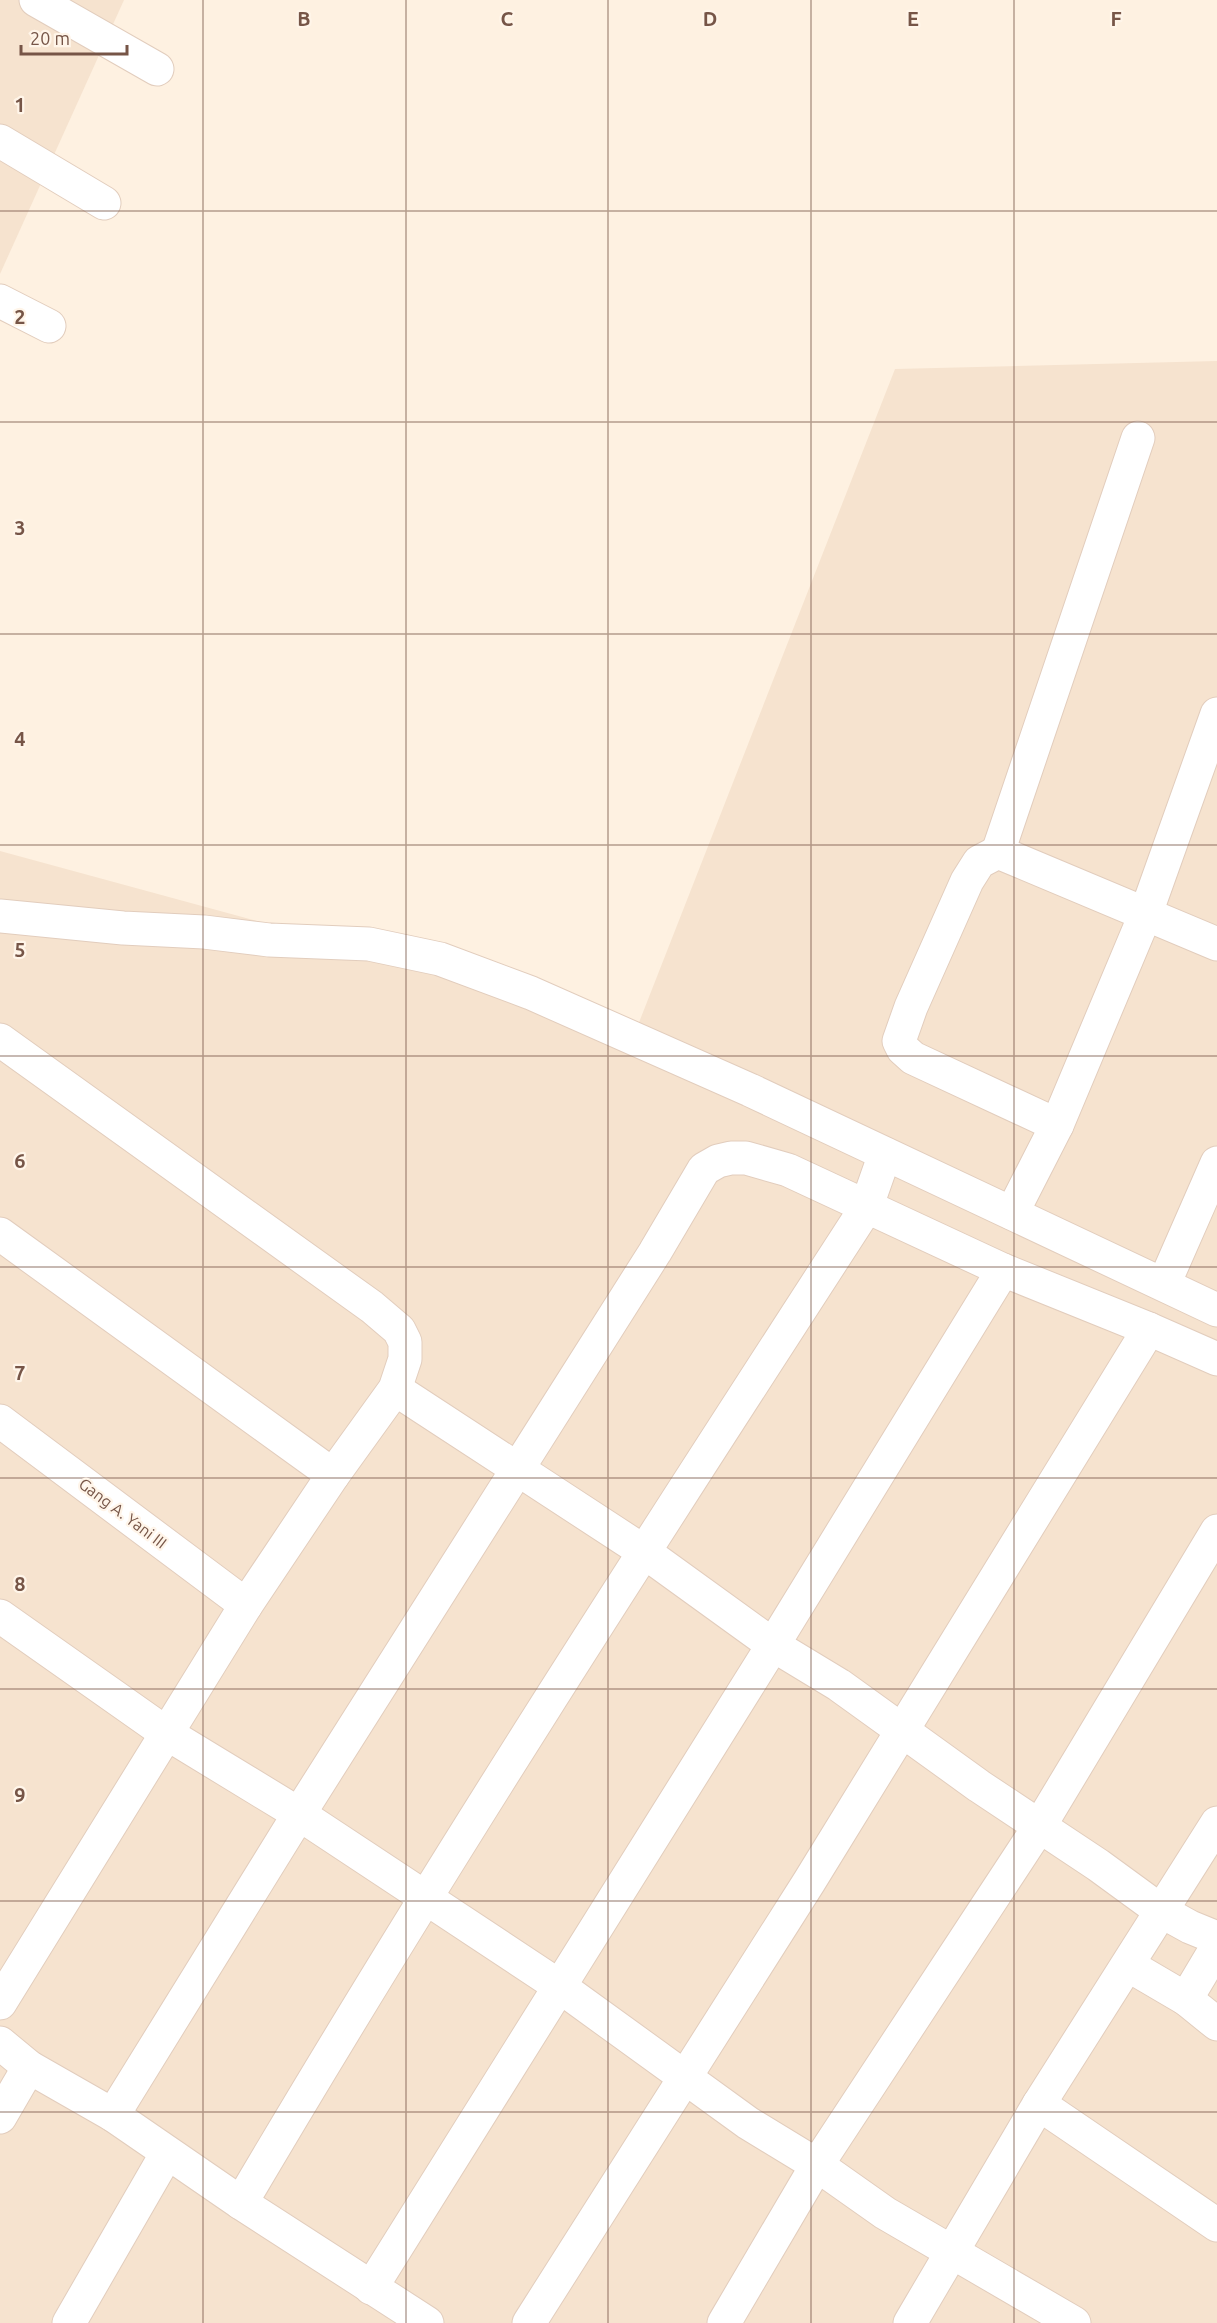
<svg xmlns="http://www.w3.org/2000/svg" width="1217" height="2323" font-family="Ubuntu,sans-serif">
<rect width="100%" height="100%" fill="#fef1e1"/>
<g fill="#f6e3cf">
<path d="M0,0H124L0,274Z"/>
<path d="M1217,361V2323H0V851L638,1025L895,369Z"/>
</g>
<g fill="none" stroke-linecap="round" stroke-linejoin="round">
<defs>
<g id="street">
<path d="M36,0L157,69"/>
<path d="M0,141L104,203"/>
<path d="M0,301L49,326"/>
<path d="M998,852L1138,438"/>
<path d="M0,916L123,928L204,932L269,940L369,944L440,959L531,993L750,1090L1217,1310"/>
<path d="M0,1040L372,1307L399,1330L405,1342V1359L395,1389L333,1475L246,1605L0,2003"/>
<path d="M1057,1125L913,1058L903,1049L899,1041L911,1007L967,881L979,862L998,852L1217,944"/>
<path d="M1012,1213L1057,1125L1146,913L1217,714"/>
<path d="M0,1234L333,1475"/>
<path d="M1164,1284L1217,1163"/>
<path d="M395,1389L643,1551L773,1645L839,1685L979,1786L1098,1865L1161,1911L1190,1927L1217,1938"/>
<path d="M0,1421L246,1605"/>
<path d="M0,1616L166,1733L299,1814L559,1986L748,2123L817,2165L885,2213L1074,2323"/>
<path d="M1128,1965L1186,1999L1217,2024"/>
<path d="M1186,1999L1217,1947"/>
<path d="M0,2043L29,2067L113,2115L241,2203L427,2323"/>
<path d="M1039,2104L1217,2225"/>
<path d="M113,2115L299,1814L655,1252L704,1169L718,1161L731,1158H746L788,1170L1003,1270L1149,1329L1217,1359"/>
<path d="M0,2117L29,2067"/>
<path d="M241,2203C440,1865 653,1537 866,1208L885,1154"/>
<path d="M371,2288L773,1645L1003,1270"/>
<path d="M69,2323L167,2153"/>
<path d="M529,2323L809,1882L1149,1329"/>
<path d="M724,2323L817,2165L1039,1827L1217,1531"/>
<path d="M910,2323L1039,2104L1217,1823"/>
</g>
</defs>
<use href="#street" stroke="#e2cdbd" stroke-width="35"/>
<use href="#street" stroke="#fff" stroke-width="33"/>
</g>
<path fill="none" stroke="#765547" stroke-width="1.5" stroke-opacity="0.55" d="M203,0V2323M406,0V2323M608,0V2323M811,0V2323M1014,0V2323M0,211H1217M0,422H1217M0,634H1217M0,845H1217M0,1056H1217M0,1267H1217M0,1478H1217M0,1689H1217M0,1901H1217M0,2112H1217"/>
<g text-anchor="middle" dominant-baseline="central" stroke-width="4.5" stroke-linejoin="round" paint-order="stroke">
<g font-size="16" fill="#765547" stroke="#fff5e9">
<text transform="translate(123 1513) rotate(37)">Gang A. Yani III</text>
</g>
</g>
<g font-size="20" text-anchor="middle" font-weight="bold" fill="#765547" stroke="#fff5e9" stroke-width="4.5" stroke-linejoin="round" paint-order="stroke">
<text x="304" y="26">B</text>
<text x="507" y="26">C</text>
<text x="710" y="26">D</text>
<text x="913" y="26">E</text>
<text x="1116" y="26">F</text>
<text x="20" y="112">1</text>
<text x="20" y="324">2</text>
<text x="20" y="535">3</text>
<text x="20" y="746">4</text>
<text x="20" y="957">5</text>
<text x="20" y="1168">6</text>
<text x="20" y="1380">7</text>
<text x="20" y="1591">8</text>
<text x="20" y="1802">9</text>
</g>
<path d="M21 45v9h106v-9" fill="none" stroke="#765547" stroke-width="3"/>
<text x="30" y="45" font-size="18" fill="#765547" stroke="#fff5e9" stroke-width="4.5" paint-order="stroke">20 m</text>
</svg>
